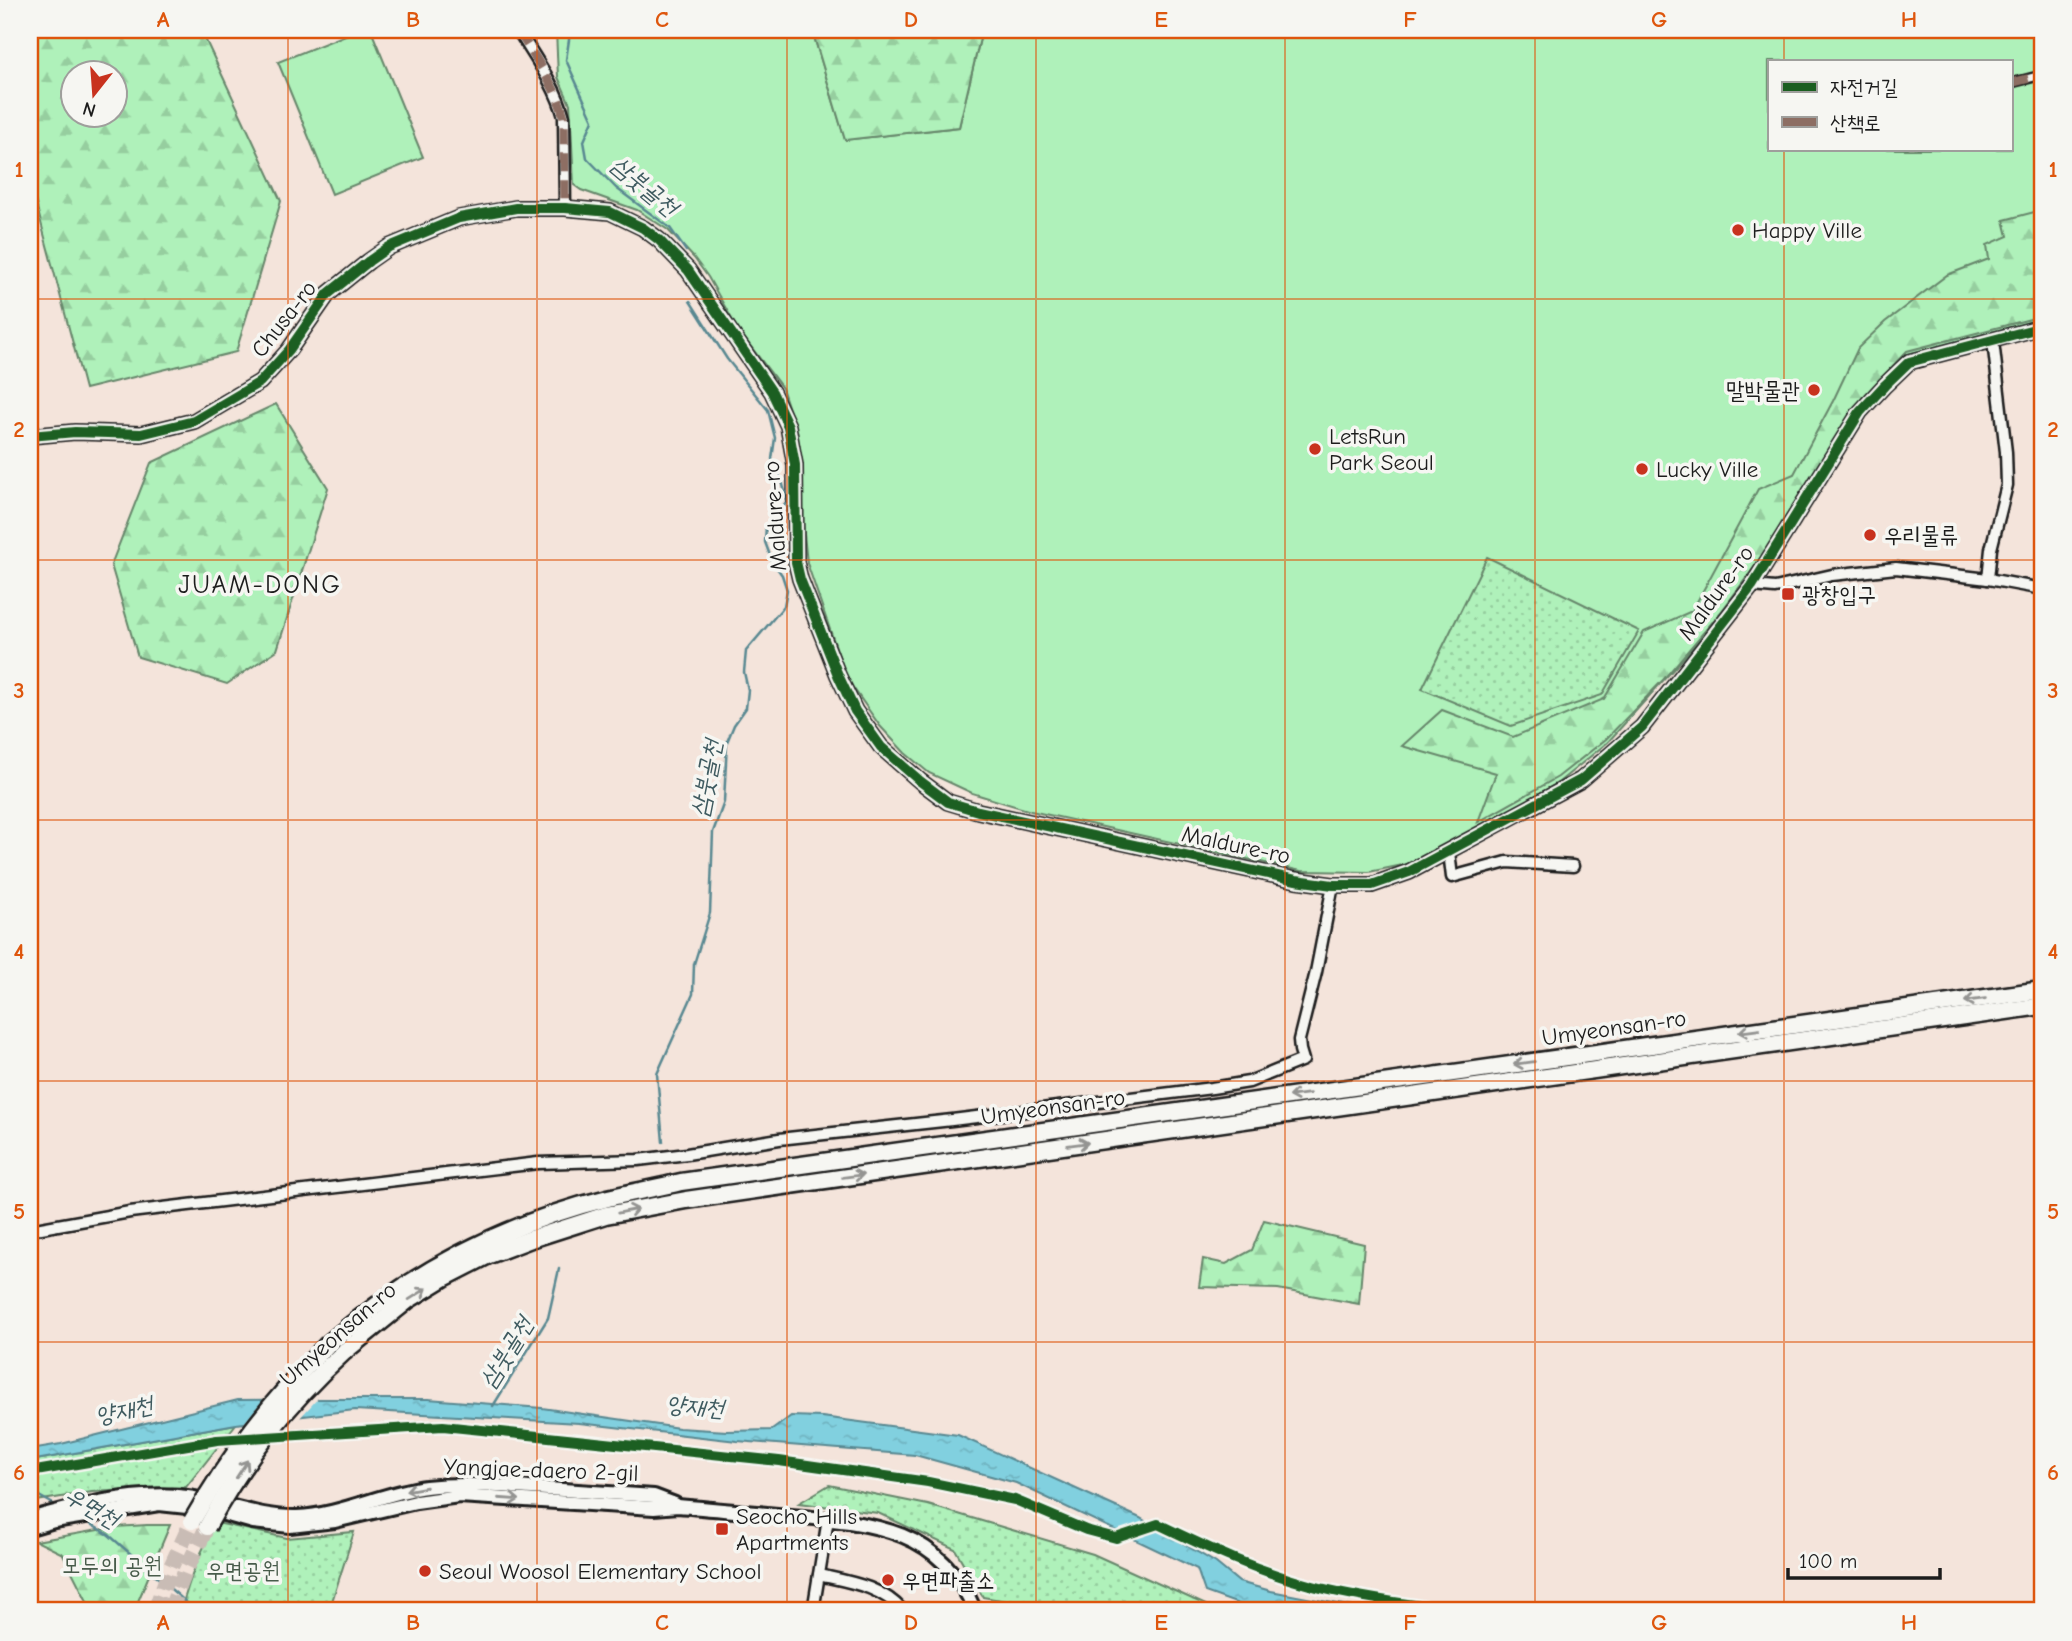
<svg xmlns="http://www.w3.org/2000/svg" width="2072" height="1641" font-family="'Comic Neue','Poor Story',sans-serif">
<defs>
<pattern id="forest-firs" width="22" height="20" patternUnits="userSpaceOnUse" patternTransform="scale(1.75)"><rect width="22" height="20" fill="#aff1ba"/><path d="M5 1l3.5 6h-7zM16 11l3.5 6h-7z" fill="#96ce9f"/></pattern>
<pattern id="park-dots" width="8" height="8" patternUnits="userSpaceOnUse" patternTransform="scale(1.75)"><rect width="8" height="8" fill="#aff1ba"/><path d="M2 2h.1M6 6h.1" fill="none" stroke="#96ce9f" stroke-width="1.8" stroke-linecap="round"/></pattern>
<pattern id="water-ripples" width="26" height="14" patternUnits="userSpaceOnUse" patternTransform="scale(1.75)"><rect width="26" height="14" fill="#81d0df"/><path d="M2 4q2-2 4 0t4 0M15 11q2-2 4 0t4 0" fill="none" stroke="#6fb2bf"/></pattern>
</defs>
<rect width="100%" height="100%" fill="#f4e4db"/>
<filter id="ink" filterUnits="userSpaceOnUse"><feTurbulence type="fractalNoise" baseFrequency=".0143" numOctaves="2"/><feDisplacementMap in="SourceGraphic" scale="14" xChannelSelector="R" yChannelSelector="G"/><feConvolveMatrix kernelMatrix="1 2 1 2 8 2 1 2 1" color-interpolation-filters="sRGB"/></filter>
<g filter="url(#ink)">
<g fill="#aff1ba" stroke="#66866b" stroke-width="2" fill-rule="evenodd">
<path d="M358,30H371L423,157L332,194L278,62Z"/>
<path d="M556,30H812L845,140L959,127L982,30H2042V321L1910,355L1884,380L1760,565L1720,617L1608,742L1559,782L1422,861L1369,872L1301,871L1031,811L972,793L929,773L905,753L880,726L847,679L807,563L802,515L800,471L795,427L782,388L737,328L708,277L694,258L668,230L637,210L581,190L574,185L570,104L558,77ZM1769,61H2011V149H1769Z"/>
</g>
<g fill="url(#forest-firs)" stroke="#66866b" stroke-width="2" fill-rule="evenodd">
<path d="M30,30H201L281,201L236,352L85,389L30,181ZM74,74H116V116H74Z"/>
<path d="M812,30H982L959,127L845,140Z"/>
<path d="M2042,210V316L1907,351L1862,398L1761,558L1721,612L1663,680L1606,739L1558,777L1478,822L1496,773L1402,746L1442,710L1513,737L1604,699L1644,632L1692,611L1758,489L1794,474L1833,401L1858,348L1885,322L1947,275L1989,259L1987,245L2008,236L2004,220Z"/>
<path d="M276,404L328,488L277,650L227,684L138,657L111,565L151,463Z"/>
<path d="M1264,1220L1364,1244L1359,1304L1278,1289L1199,1287L1203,1259L1226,1264L1252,1250Z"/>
<path d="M147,1525H170L134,1611H92L63,1554L36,1541L115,1527Z"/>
</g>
<g fill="url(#park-dots)" stroke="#66866b" stroke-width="2">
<path d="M1487,557L1639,631L1602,695L1511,726L1422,689Z"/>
<path d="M236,1424L186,1487L92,1492L30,1502V1461Z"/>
<path d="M829,1485L928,1505L1093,1554L1219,1611H1067L983,1597L955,1549L878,1513L799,1503Z"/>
<path d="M217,1523L287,1538L354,1532L329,1611H181C189,1580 200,1550 217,1523Z"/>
</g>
<path fill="url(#water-ripples)" stroke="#598891" stroke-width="2" d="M316,1399H428L542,1408L679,1428L727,1431L772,1430L791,1416L822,1417L958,1435L1140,1518L1216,1563L1239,1582L1271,1591L1374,1611H1258L1205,1592L1197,1569L1016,1483L915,1455L737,1441L579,1423L355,1410L236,1424L30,1461V1449L61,1444L238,1400Z"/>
<path fill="#f4e4db" d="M321,1395L298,1420L241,1427L266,1396Z"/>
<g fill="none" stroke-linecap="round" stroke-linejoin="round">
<g stroke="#598891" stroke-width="2.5">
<path d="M569,30L570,33L566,60L593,120L584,141L587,158L616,188L670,228L686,251"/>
<path d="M663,1142L657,1074L693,994L694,964L710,913L713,832L724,802L727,742L734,725L746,708L748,690L744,672L746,651L784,606L787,590L782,575L772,561L765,542L766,525L779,516L787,500L782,481L772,459L775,438L768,410L727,359L690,301"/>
<path d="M493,1406L548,1318L559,1269"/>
<path d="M30,1491L57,1506"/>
<path d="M85,1521L109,1535L196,1611"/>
</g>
<g stroke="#c9bcb5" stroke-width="16" stroke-dasharray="16 8" stroke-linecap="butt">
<path d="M155,1611L170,1569L192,1521"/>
<path d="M170,1611L185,1572L207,1527"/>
</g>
<defs>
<path id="pedestrian" d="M2011,83L2042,75"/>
<g id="minor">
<path d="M518,30C535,58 556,86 564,117L565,208"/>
<path d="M1988,579L1991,549L2007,485L2006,452L1993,341"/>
<path d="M1752,586L1775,588L1832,575L1896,568L1988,579L2042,589"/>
<path d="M1449,852L1452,877L1507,862L1573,866"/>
<path d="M30,1230L130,1212L538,1163L638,1160L687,1154L779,1139L952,1120L1212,1088L1249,1082L1303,1060L1300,1050L1299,1040L1316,972L1333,885"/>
<path d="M819,1575C850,1582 881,1586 903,1611"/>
<path d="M813,1611L828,1519"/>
</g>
<g id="tertiary">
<path d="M30,436L75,432L141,434L194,421L260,382L289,350L328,294L369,261L389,247L459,218L516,208H565L610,212L643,228L659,240L688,270L772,392L788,426L795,465L796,562L800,579L838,675L855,711L881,747L920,781L948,802L978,811L1296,880L1333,885H1372L1409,872L1581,780L1642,727L1752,586L1860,412L1885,385L1909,362L2042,327"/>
<path d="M30,1519C74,1506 141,1490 187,1497C224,1502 259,1518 297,1517C341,1515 382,1493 426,1487C461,1483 497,1486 532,1488C573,1491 614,1493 654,1496L675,1504"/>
<path d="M30,1528L54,1521L159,1504L206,1509L253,1522L290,1526L335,1521L416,1502L459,1496L654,1508L678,1506C716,1509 753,1513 791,1516C871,1523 940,1527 975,1611"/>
</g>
<g id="trunk">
<path d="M327,1345C408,1274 504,1224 608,1198C632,1192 657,1188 681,1182L2042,990"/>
<path d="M345,1351L408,1300L444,1278L489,1255L531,1239L606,1215L686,1200L2042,1006"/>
</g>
</defs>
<use href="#pedestrian" stroke="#1c1c1c" stroke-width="12"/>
<use href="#minor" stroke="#1c1c1c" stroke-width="15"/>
<use href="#tertiary" stroke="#1c1c1c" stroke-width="18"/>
<use href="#trunk" stroke="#1c1c1c" stroke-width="21"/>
<use href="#pedestrian" stroke="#f6f6f2" stroke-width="7"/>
<use href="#minor" stroke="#f6f6f2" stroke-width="10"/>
<use href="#tertiary" stroke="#f6f6f2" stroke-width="12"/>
<use href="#trunk" stroke="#f6f6f2" stroke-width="16"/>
<defs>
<g id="trunk-bridge">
<path d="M192,1521C231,1453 272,1400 327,1345"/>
<path d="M207,1527C244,1459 287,1404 345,1351"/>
</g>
</defs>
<use href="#trunk-bridge" stroke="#1c1c1c" stroke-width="21" stroke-linecap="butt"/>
<use href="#trunk-bridge" stroke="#f6f6f2" stroke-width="16"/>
<g stroke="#8d6e63" stroke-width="9" stroke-dasharray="18 9" stroke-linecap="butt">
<path d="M518,30C535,58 556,86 564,117L565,208"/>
<path d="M2011,83L2042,75"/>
</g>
<defs>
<g id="cycleway">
<path d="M30,436L75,432L141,434L194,421L260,382L289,350L328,294L369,261L389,247L459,218L516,208H565L610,212L643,228L659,240L688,270L772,392L788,426L795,465L796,562L800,579L838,675L855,711L881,747L920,781L948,802L978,811L1296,880L1333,885H1372L1409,872L1581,780L1642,727L1752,586L1860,412L1885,385L1909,362L2042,327"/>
<path d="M30,1472L217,1440L443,1426L779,1461L928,1482L1015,1500L1086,1530L1116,1538L1158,1524C1208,1548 1259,1572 1313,1586C1357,1598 1406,1603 1451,1611"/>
</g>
</defs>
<use href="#cycleway" stroke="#f6f6f2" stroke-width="15"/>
<use href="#cycleway" stroke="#1b5e20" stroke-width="10"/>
</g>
<defs><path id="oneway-shaft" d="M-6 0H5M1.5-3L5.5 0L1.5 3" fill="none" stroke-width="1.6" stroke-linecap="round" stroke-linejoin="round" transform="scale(1.75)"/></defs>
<g stroke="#949492">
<use href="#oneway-shaft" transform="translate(1975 1000) rotate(172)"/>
<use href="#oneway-shaft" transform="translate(1749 1031) rotate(172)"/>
<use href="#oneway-shaft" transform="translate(1524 1063) rotate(172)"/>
<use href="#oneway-shaft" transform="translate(1299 1095) rotate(172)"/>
<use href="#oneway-shaft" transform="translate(1078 1144) rotate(-8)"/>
<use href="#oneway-shaft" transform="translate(853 1176) rotate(-8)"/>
<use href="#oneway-shaft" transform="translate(628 1211) rotate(-11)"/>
<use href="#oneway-shaft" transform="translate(418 1294) rotate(-32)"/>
<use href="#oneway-shaft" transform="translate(242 1469) rotate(-57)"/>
<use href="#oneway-shaft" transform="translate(416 1489) rotate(170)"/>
<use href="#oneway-shaft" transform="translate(509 1499) rotate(4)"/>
</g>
</g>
<path fill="none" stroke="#de560d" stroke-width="2" stroke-opacity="0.55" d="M288,30V1611M537,30V1611M787,30V1611M1036,30V1611M1285,30V1611M1535,30V1611M1784,30V61M1784,149V1611M30,299H2042M30,560H2042M30,820H2042M30,1081H2042M30,1342H2042"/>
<g fill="#c8321e" stroke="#f6f6f2" stroke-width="2.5">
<circle cx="1738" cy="230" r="7"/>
<circle cx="1814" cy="390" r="7"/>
<circle cx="1315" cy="449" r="7"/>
<circle cx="1642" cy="469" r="7"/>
<circle cx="1870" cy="535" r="7"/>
<rect x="1781" y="587" width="14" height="14" rx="3.5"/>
<rect x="715" y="1522" width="14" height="14" rx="3.5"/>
<circle cx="425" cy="1571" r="7"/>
<circle cx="888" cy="1580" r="7"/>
</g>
<g text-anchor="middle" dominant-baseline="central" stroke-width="7" stroke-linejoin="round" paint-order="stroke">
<g font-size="23" fill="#1c1c1c" stroke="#f6f6f2" text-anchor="start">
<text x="1752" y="230">Happy Ville</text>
<text x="1800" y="390" text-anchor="end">말박물관</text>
<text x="1329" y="436">LetsRun<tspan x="1329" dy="26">Park Seoul</tspan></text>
<text x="1656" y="469">Lucky Ville</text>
<text x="1884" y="535">우리물류</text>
<text x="1802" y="594">광창입구</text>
<text x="736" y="1516">Seocho Hills<tspan x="736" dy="26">Apartments</tspan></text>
<text x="439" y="1571">Seoul Woosol Elementary School</text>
<text x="902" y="1580">우면파출소</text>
</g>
<g font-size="23" fill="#1c1c1c" stroke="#f6f6f2">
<text transform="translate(284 319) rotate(-52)">Chusa-ro</text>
<text transform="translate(775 516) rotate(-94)">Maldure-ro</text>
<text transform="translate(1716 593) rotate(-54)">Maldure-ro</text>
<text transform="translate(1236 845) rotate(12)">Maldure-ro</text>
<text transform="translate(1614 1028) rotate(-8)">Umyeonsan-ro</text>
<text transform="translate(1053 1107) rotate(-8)">Umyeonsan-ro</text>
<text transform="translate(338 1334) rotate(-41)">Umyeonsan-ro</text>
<text transform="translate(541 1470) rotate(2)">Yangjae-daero 2-gil</text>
</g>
<g font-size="23" fill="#485c4b" stroke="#f6f6f2">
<text x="112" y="1565">모두의 공원</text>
<text x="243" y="1570">우면공원</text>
</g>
<g font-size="24" font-style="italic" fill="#3f5b60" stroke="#f6f6f2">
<text transform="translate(645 186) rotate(40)">삼붓골천</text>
<text transform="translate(706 778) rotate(-79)">삼붓골천</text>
<text transform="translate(506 1352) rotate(-58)">삼붓골천</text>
<text transform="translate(695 1406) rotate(5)">양재천</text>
<text transform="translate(124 1410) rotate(-12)">양재천</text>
<text transform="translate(92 1507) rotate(30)">우면천</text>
</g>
<g font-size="26" letter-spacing="2" fill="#1c1c1c" stroke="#f6f6f2">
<text x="260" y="585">JUAM-DONG</text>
</g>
</g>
<rect width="2072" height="1641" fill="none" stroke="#f6f6f2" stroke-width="77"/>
<rect x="1768" y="60" width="245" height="91" fill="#f6f6f2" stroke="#9f9f9c" stroke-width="2"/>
<rect x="1782" y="82" width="35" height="10" fill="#1b5e20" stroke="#9f9f9c" stroke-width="2"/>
<text x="1830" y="94" font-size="21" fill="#1c1c1c">자전거길</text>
<rect x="1782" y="117" width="35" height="10" fill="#8d6e63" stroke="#9f9f9c" stroke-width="2"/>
<text x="1830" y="130" font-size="21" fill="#1c1c1c">산책로</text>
<g transform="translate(94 94) rotate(197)"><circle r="33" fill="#f6f6f2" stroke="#9f9f9c" stroke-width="2"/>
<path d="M0-5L12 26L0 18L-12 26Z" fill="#c8321e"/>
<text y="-10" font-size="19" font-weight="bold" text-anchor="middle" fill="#1c1c1c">N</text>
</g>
<path d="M1788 1568v10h152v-10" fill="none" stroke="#1c1c1c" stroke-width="3.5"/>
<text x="1799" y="1568" font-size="21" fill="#1c1c1c" stroke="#f6f6f2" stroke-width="5" paint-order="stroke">100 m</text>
<rect x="38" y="38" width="1996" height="1564" fill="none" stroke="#de560d" stroke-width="2.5"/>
<g font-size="23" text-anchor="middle" font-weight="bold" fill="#de560d">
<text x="163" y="27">A</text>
<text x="413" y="27">B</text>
<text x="662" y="27">C</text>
<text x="911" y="27">D</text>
<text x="1161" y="27">E</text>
<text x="1410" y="27">F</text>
<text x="1659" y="27">G</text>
<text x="1909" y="27">H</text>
<text x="19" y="177">1</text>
<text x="2053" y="177">1</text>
<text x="19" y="437">2</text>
<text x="2053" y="437">2</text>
<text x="19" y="698">3</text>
<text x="2053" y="698">3</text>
<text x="19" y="959">4</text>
<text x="2053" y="959">4</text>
<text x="19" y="1219">5</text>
<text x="2053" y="1219">5</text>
<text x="19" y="1480">6</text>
<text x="2053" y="1480">6</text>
<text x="163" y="1630">A</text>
<text x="413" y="1630">B</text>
<text x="662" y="1630">C</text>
<text x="911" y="1630">D</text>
<text x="1161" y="1630">E</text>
<text x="1410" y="1630">F</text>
<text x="1659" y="1630">G</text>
<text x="1909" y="1630">H</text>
</g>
</svg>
